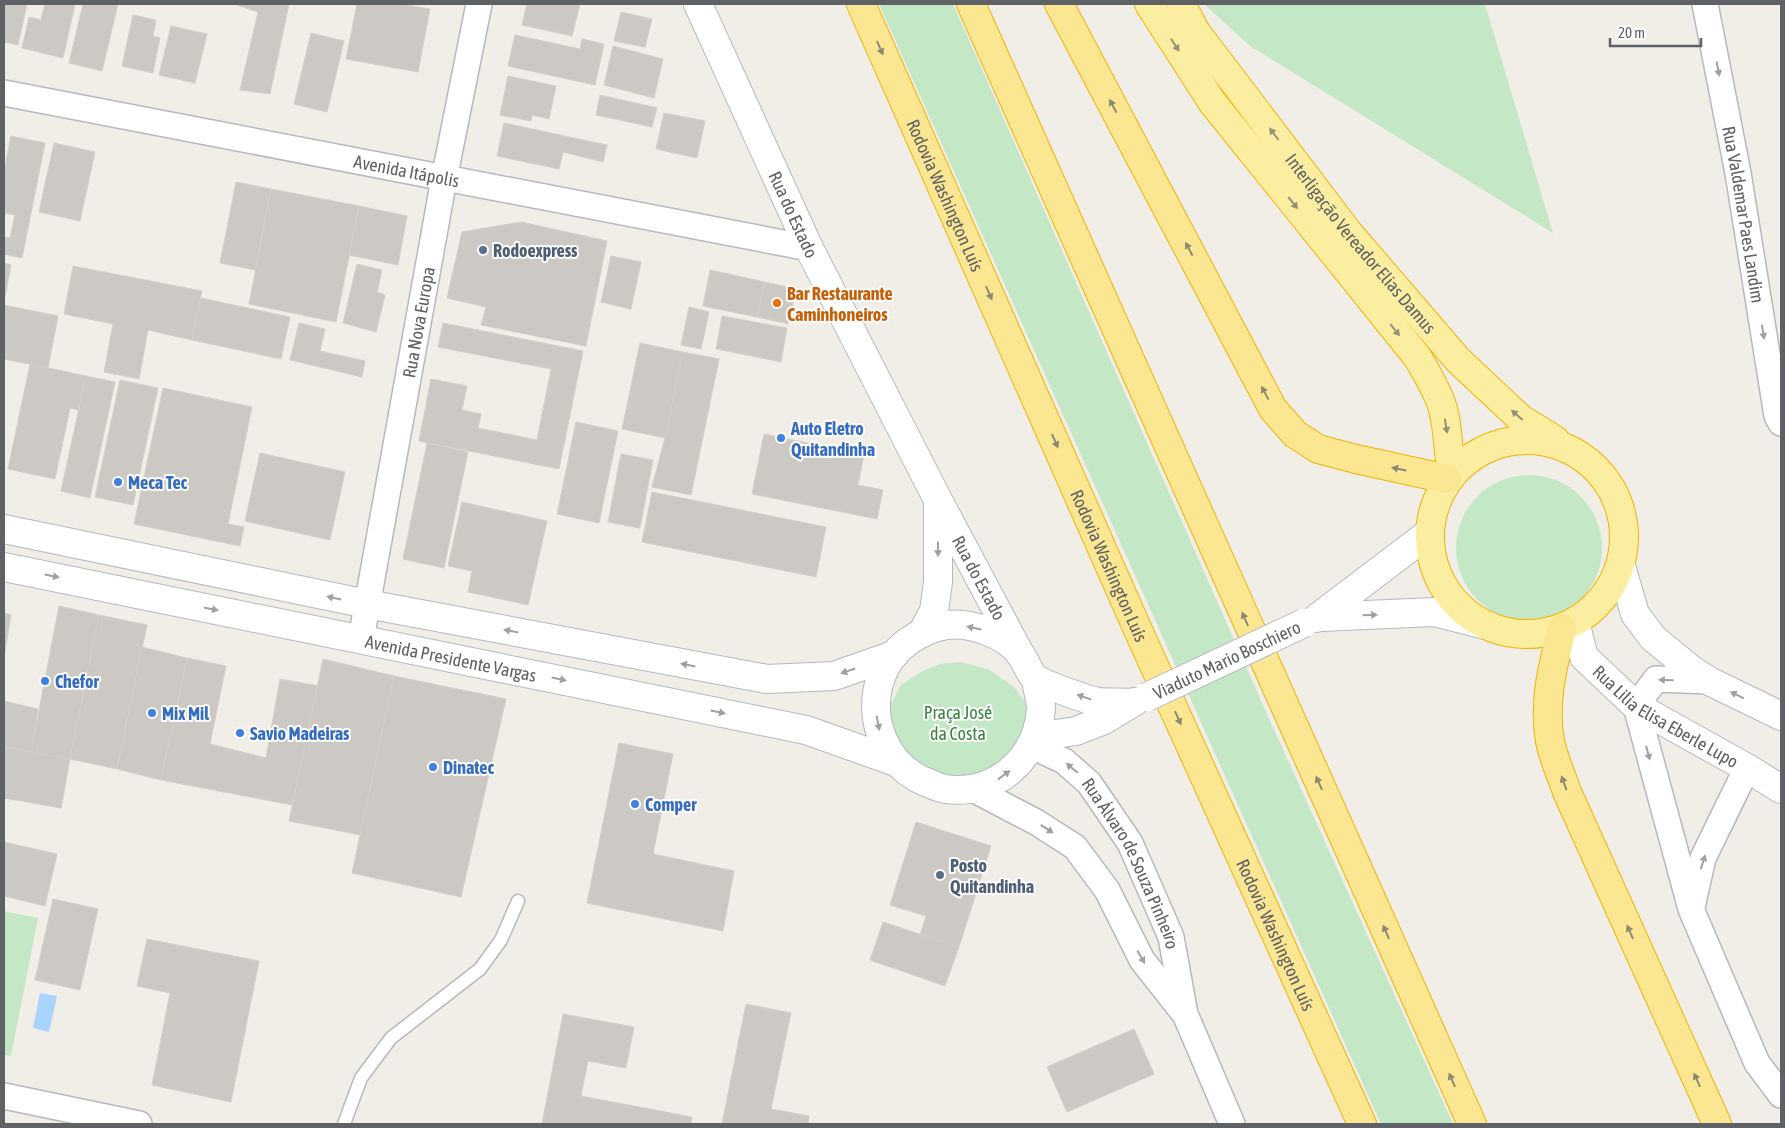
<svg xmlns="http://www.w3.org/2000/svg" width="1785" height="1128" font-family="'Asap Condensed',sans-serif">
<rect width="100%" height="100%" fill="#f0eee7"/>
<g fill="#c4e7c5">
<path d="M879,4H953L1262,703L1453,1124H1381Z"/>
<path d="M1204,4H1485L1553,233L1250,46Z"/>
<circle cx="1529" cy="548" r="73"/>
<path d="M960,662L988,669L1014,687L1027,705L1030,725L1016,759L972,782L920,772L888,733L890,706L901,685L921,672L940,664Z"/>
<path d="M4,911L38,918L11,1056L4,1055Z"/>
</g>
<path fill="#a9d4fe" d="M40,993L57,996L49,1032L33,1028Z"/>
<g fill="#ccc8c4" stroke="#d5d0c5">
<path d="M4,4H27L18,45L4,42Z"/>
<path d="M45,4H75L63,58L22,48L29,17L41,20Z"/>
<path d="M83,4H118L102,71L69,63Z"/>
<path d="M234,4H289L270,94L240,90L258,12Z"/>
<path d="M357,4H401L430,9L418,72L346,59Z"/>
<path d="M527,4H580L572,36L522,25Z"/>
<path d="M621,12L652,19L645,47L614,41Z"/>
<path d="M133,15L156,20L153,36L160,38L153,73L122,66Z"/>
<path d="M171,26L207,34L195,83L159,75Z"/>
<path d="M311,33L344,41L327,112L294,104Z"/>
<path d="M515,35L580,49L582,39L604,44L595,85L508,66Z"/>
<path d="M613,46L663,59L654,98L604,85Z"/>
<path d="M508,76L556,86L549,119L532,115L531,121L500,115Z"/>
<path d="M600,95L657,108L652,127L596,115Z"/>
<path d="M664,113L705,121L697,158L656,149Z"/>
<path d="M504,123L607,145L603,162L563,152L559,169L497,156Z"/>
<path d="M11,136L45,143L22,258L4,254V237L10,238L15,215L4,213V172Z"/>
<path d="M54,143L95,152L80,221L39,212Z"/>
<path d="M236,182L271,189L255,270L220,263Z"/>
<path d="M271,189L359,206L336,322L249,304Z"/>
<path d="M359,206L407,216L398,265L349,255Z"/>
<path d="M521,222L607,241L586,346L481,325L486,307L447,298L462,232Z"/>
<path d="M611,256L641,262L631,309L601,302Z"/>
<path d="M4,263L11,265L5,297L4,296Z"/>
<path d="M357,264L382,270L377,292L385,295L376,332L343,323Z"/>
<path d="M73,266L202,291L192,340L148,330L139,379L104,372L113,324L64,314Z"/>
<path d="M710,270L765,282L757,317L703,306Z"/>
<path d="M765,282L796,289L788,324L757,317Z"/>
<path d="M201,298L290,317L281,359L192,340Z"/>
<path d="M4,305L58,316L48,368L4,359Z"/>
<path d="M689,307L709,312L701,349L681,345Z"/>
<path d="M722,316L787,328L781,362L716,349Z"/>
<path d="M299,323L325,329L320,351L365,361L362,377L290,360Z"/>
<path d="M443,323L583,351L559,469L419,441L431,379L467,386L462,410L481,414L478,428L537,440L551,369L438,347Z"/>
<path d="M640,343L683,352L665,438L622,429Z"/>
<path d="M683,352L719,359L691,495L652,487L665,438Z"/>
<path d="M30,364L86,376L78,410L70,408L55,479L8,469Z"/>
<path d="M86,376L115,382L90,498L61,491Z"/>
<path d="M120,380L158,388L133,505L95,497Z"/>
<path d="M163,388L252,407L228,524L244,527L240,546L134,524Z"/>
<path d="M576,422L618,431L599,523L557,514Z"/>
<path d="M764,434L864,455L858,485L883,490L877,519L752,494Z"/>
<path d="M427,443L468,452L444,568L403,559Z"/>
<path d="M260,453L345,472L330,540L245,521Z"/>
<path d="M621,454L653,460L640,528L608,522Z"/>
<path d="M652,492L826,527L816,577L642,542Z"/>
<path d="M462,502L547,521L528,605L468,592L472,571L448,566Z"/>
<path d="M59,606L99,615L70,759L31,752Z"/>
<path d="M4,613L11,615L4,657Z"/>
<path d="M99,615L147,625L117,769L70,759Z"/>
<path d="M142,647L187,658L161,780L117,769Z"/>
<path d="M187,658L226,666L210,744L266,758L280,679L319,686L292,805L161,780Z"/>
<path d="M323,659L394,676L361,835L289,821Z"/>
<path d="M394,676L506,699L461,897L352,873Z"/>
<path d="M4,701L38,709L31,752L4,747Z"/>
<path d="M619,743L673,754L653,854L734,871L723,931L587,903Z"/>
<path d="M4,747L70,759L61,808L4,798Z"/>
<path d="M916,822L991,846L959,947L920,935L926,916L890,905Z"/>
<path d="M4,842L57,854L45,906L4,896Z"/>
<path d="M53,899L98,909L80,990L35,980Z"/>
<path d="M883,922L959,947L945,986L870,960Z"/>
<path d="M147,939L259,961L231,1102L152,1085L170,993L137,986Z"/>
<path d="M746,1004L791,1013L771,1109L809,1116L808,1124H722Z"/>
<path d="M563,1014L634,1027L626,1068L588,1061L581,1096L692,1117L691,1124H542Z"/>
<path d="M1134,1029L1154,1074L1067,1112L1047,1067Z"/>
</g>
<g fill="none" stroke-linecap="round" stroke-linejoin="round">
<defs>
<path id="service" d="M344,1124L361,1078L391,1038L480,969L501,940L518,901"/>
<g id="minor">
<path id="s1" d="M1705,4L1738,173L1777,416L1781,423"/>
<path id="s2" d="M4,93L809,248"/>
<path id="s3" d="M361,639L444,179L479,4"/>
<path d="M1709,681L1656,679L1636,706L1691,909L1757,1063L1781,1095"/>
<path id="s4" d="M1032,746L1064,761L1089,783L1130,843L1171,937L1185,1014L1232,1124"/>
<path d="M973,789L1036,822L1075,847L1107,890L1142,960L1183,1012"/>
<path d="M1692,907L1703,858L1747,768"/>
<path d="M4,1096L139,1124"/>
</g>
<g id="tertiary">
<path id="s5" d="M698,4L809,248L938,500L1020,654"/>
<path d="M1621,566L1635,614L1653,638L1692,670L1709,681L1781,716"/>
<path id="s6" d="M1575,622L1584,657L1636,706L1747,768L1781,789"/>
<path d="M922,633L934,611L938,582V504"/>
</g>
<g id="secondary">
<path d="M4,529L367,604L767,679L834,676L894,655"/>
<path id="s7" d="M4,567L806,730L896,762"/>
<path d="M1321,617L1434,612L1489,626"/>
<path d="M1317,618L1429,533"/>
<path d="M1036,679C1037,689 1041,700 1041,709C1037,759 996,796 945,789C940,788 935,786 931,784C886,769 866,720 881,677C891,649 918,630 947,625C971,622 1007,635 1021,655C1026,662 1030,676 1038,680C1048,686 1088,700 1098,702C1110,703 1121,702 1132,703"/>
<path d="M1035,737L1076,731L1104,720L1134,702"/>
</g>
<g id="trunk">
<path d="M1149,4L1212,102L1418,358C1426,372 1434,385 1440,400C1449,423 1447,449 1452,473"/>
<path id="s8" d="M1181,4L1196,32L1348,232L1458,360L1521,419L1555,440"/>
<circle cx="1527" cy="537" r="97"/>
</g>
<g id="motorway">
<path id="s9" d="M861,4L1142,639L1362,1124"/>
<path d="M971,4L1472,1124"/>
<path d="M1059,4L1273,409L1295,434L1318,449L1356,459L1447,479"/>
<path d="M1562,628C1553,666 1543,702 1550,741C1553,758 1562,776 1567,792L1717,1124"/>
</g>
</defs>
<use href="#service" stroke="#b7b8bd" stroke-width="15"/>
<use href="#minor" stroke="#b7b8bd" stroke-width="28"/>
<use href="#tertiary" stroke="#b7b8bd" stroke-width="30"/>
<use href="#secondary" stroke="#b5b8bd" stroke-width="30"/>
<use href="#trunk" stroke="#f2b304" stroke-width="30"/>
<use href="#motorway" stroke="#f2b304" stroke-width="30"/>
<use href="#service" stroke="#fff" stroke-width="12"/>
<use href="#minor" stroke="#fff" stroke-width="25"/>
<use href="#tertiary" stroke="#fff" stroke-width="28"/>
<use href="#secondary" stroke="#fff" stroke-width="28"/>
<use href="#trunk" stroke="#fceea0" stroke-width="28"/>
<use href="#motorway" stroke="#fbe692" stroke-width="28"/>
<defs>
<g id="secondary-bridge">
<path id="s10" d="M1147,697L1304,623"/>
</g>
</defs>
<use href="#secondary-bridge" stroke="#b5b8bd" stroke-width="30" stroke-linecap="butt"/>
<use href="#secondary-bridge" stroke="#fff" stroke-width="28"/>
</g>
<defs><path id="oneway-solid" d="M-6-.8H1V-3.2L6.5 0L1 3.2V.8H-6Z" transform="scale(1.25)"/></defs>
<g fill="#95927a">
<use href="#oneway-solid" transform="translate(1175 45) rotate(57)"/>
<use href="#oneway-solid" transform="translate(1274 134) rotate(-127)"/>
<use href="#oneway-solid" transform="translate(1293 203) rotate(51)"/>
<use href="#oneway-solid" transform="translate(1395 330) rotate(51)"/>
<use href="#oneway-solid" transform="translate(1517 415) rotate(-139)"/>
<use href="#oneway-solid" transform="translate(1446 426) rotate(81)"/>
</g>
<g fill="#8d8973">
<use href="#oneway-solid" transform="translate(880 48) rotate(66)"/>
<use href="#oneway-solid" transform="translate(1113 106) rotate(-118)"/>
<use href="#oneway-solid" transform="translate(1189 249) rotate(-118)"/>
<use href="#oneway-solid" transform="translate(989 293) rotate(66)"/>
<use href="#oneway-solid" transform="translate(1265 393) rotate(-118)"/>
<use href="#oneway-solid" transform="translate(1055 441) rotate(66)"/>
<use href="#oneway-solid" transform="translate(1399 469) rotate(-168)"/>
<use href="#oneway-solid" transform="translate(1245 619) rotate(-114)"/>
<use href="#oneway-solid" transform="translate(1178 718) rotate(66)"/>
<use href="#oneway-solid" transform="translate(1319 783) rotate(-114)"/>
<use href="#oneway-solid" transform="translate(1564 783) rotate(-110)"/>
<use href="#oneway-solid" transform="translate(1386 932) rotate(-114)"/>
<use href="#oneway-solid" transform="translate(1630 932) rotate(-114)"/>
<use href="#oneway-solid" transform="translate(1452 1080) rotate(-114)"/>
<use href="#oneway-solid" transform="translate(1697 1080) rotate(-114)"/>
</g>
<g fill="#9ea0a3">
<use href="#oneway-solid" transform="translate(1718 69) rotate(79)"/>
<use href="#oneway-solid" transform="translate(1763 332) rotate(81)"/>
<use href="#oneway-solid" transform="translate(938 549) rotate(90)"/>
<use href="#oneway-solid" transform="translate(52 576) rotate(11)"/>
<use href="#oneway-solid" transform="translate(334 598) rotate(-168)"/>
<use href="#oneway-solid" transform="translate(211 609) rotate(11)"/>
<use href="#oneway-solid" transform="translate(1370 615) rotate(-2)"/>
<use href="#oneway-solid" transform="translate(974 628) rotate(-168)"/>
<use href="#oneway-solid" transform="translate(511 631) rotate(-169)"/>
<use href="#oneway-solid" transform="translate(688 665) rotate(-169)"/>
<use href="#oneway-solid" transform="translate(848 671) rotate(161)"/>
<use href="#oneway-solid" transform="translate(559 679) rotate(12)"/>
<use href="#oneway-solid" transform="translate(1666 680) rotate(-178)"/>
<use href="#oneway-solid" transform="translate(1737 695) rotate(-154)"/>
<use href="#oneway-solid" transform="translate(1084 697) rotate(-161)"/>
<use href="#oneway-solid" transform="translate(718 712) rotate(12)"/>
<use href="#oneway-solid" transform="translate(878 723) rotate(79)"/>
<use href="#oneway-solid" transform="translate(1648 753) rotate(75)"/>
<use href="#oneway-solid" transform="translate(1072 768) rotate(-140)"/>
<use href="#oneway-solid" transform="translate(1004 775) rotate(-36)"/>
<use href="#oneway-solid" transform="translate(1047 829) rotate(33)"/>
<use href="#oneway-solid" transform="translate(1703 862) rotate(-73)"/>
<use href="#oneway-solid" transform="translate(1141 957) rotate(60)"/>
</g>
<g fill="#5c6f8a" stroke="#fff" stroke-width="2">
<circle cx="483" cy="250" r="5"/>
<circle cx="940" cy="875" r="5"/>
</g>
<circle fill="#e8710a" stroke="#fff" stroke-width="2" cx="777" cy="303" r="5"/>
<g fill="#3f7fe0" stroke="#fff" stroke-width="2">
<circle cx="781" cy="438" r="5"/>
<circle cx="118" cy="482" r="5"/>
<circle cx="45" cy="681" r="5"/>
<circle cx="152" cy="713" r="5"/>
<circle cx="240" cy="733" r="5"/>
<circle cx="433" cy="767" r="5"/>
<circle cx="635" cy="804" r="5"/>
</g>
<g text-anchor="middle" dominant-baseline="central" stroke-width="4" stroke-linejoin="round" paint-order="stroke">
<g font-size="18" fill="#5e6166" stroke="#fff">
<text stroke="none"><textPath href="#s2" startOffset="410">Avenida Itápolis</textPath></text>
<text stroke="none"><textPath href="#s9" startOffset="209">Rodovia Washington Luís</textPath></text>
<text stroke="none"><textPath href="#s5" startOffset="231">Rua do Estado</textPath></text>
<text stroke="none"><textPath href="#s1" startOffset="214">Rua Valdemar Paes Landim</textPath></text>
<text stroke="none"><textPath href="#s8" startOffset="300">Interligação Vereador Elias Damus</textPath></text>
<text stroke="none"><textPath href="#s3" startOffset="322">Rua Nova Europa</textPath></text>
<text stroke="none"><textPath href="#s9" startOffset="614">Rodovia Washington Luís</textPath></text>
<text stroke="none"><textPath href="#s5" startOffset="639">Rua do Estado</textPath></text>
<text stroke="none"><textPath href="#s7" startOffset="456">Avenida Presidente Vargas</textPath></text>
<text stroke="none"><textPath href="#s10" startOffset="88">Viaduto Mario Boschiero</textPath></text>
<text stroke="none"><textPath href="#s6" startOffset="138">Rua Lilia Elisa Eberle Lupo</textPath></text>
<text stroke="none"><textPath href="#s4" startOffset="160">Rua Álvaro de Souza Pinheiro</textPath></text>
<text stroke="none"><textPath href="#s9" startOffset="1019">Rodovia Washington Luís</textPath></text>
</g>
<g font-size="18" font-weight="bold" fill="#4e5e75" stroke="#fff" text-anchor="start">
<text x="493" y="250">Rodoexpress</text>
<text x="950" y="865">Posto<tspan x="950" dy="21">Quitandinha</tspan></text>
</g>
<g font-size="18" font-weight="bold" fill="#c56008" stroke="#fff" text-anchor="start">
<text x="787" y="293">Bar Restaurante<tspan x="787" dy="21">Caminhoneiros</tspan></text>
</g>
<g font-size="18" font-weight="bold" fill="#366cbe" stroke="#fff" text-anchor="start">
<text x="791" y="428">Auto Eletro<tspan x="791" dy="21">Quitandinha</tspan></text>
<text x="128" y="482">Meca Tec</text>
<text x="55" y="681">Chefor</text>
<text x="162" y="713">Mix Mil</text>
<text x="250" y="733">Savio Madeiras</text>
<text x="443" y="767">Dinatec</text>
<text x="645" y="804">Comper</text>
</g>
<g font-size="18" fill="#37853f" stroke="#fff">
<text x="958" y="712">Praça José<tspan x="958" dy="21">da Costa</tspan></text>
</g>
</g>
<rect width="1785" height="1128" fill="none" stroke="#5e6166" stroke-width="10"/>
<path d="M1610 38v8h91v-8" fill="none" stroke="#5e6166" stroke-width="2.5"/>
<text x="1618" y="38" font-size="15" fill="#5e6166" stroke="#ffffff" stroke-width="4" paint-order="stroke">20 m</text>
</svg>
